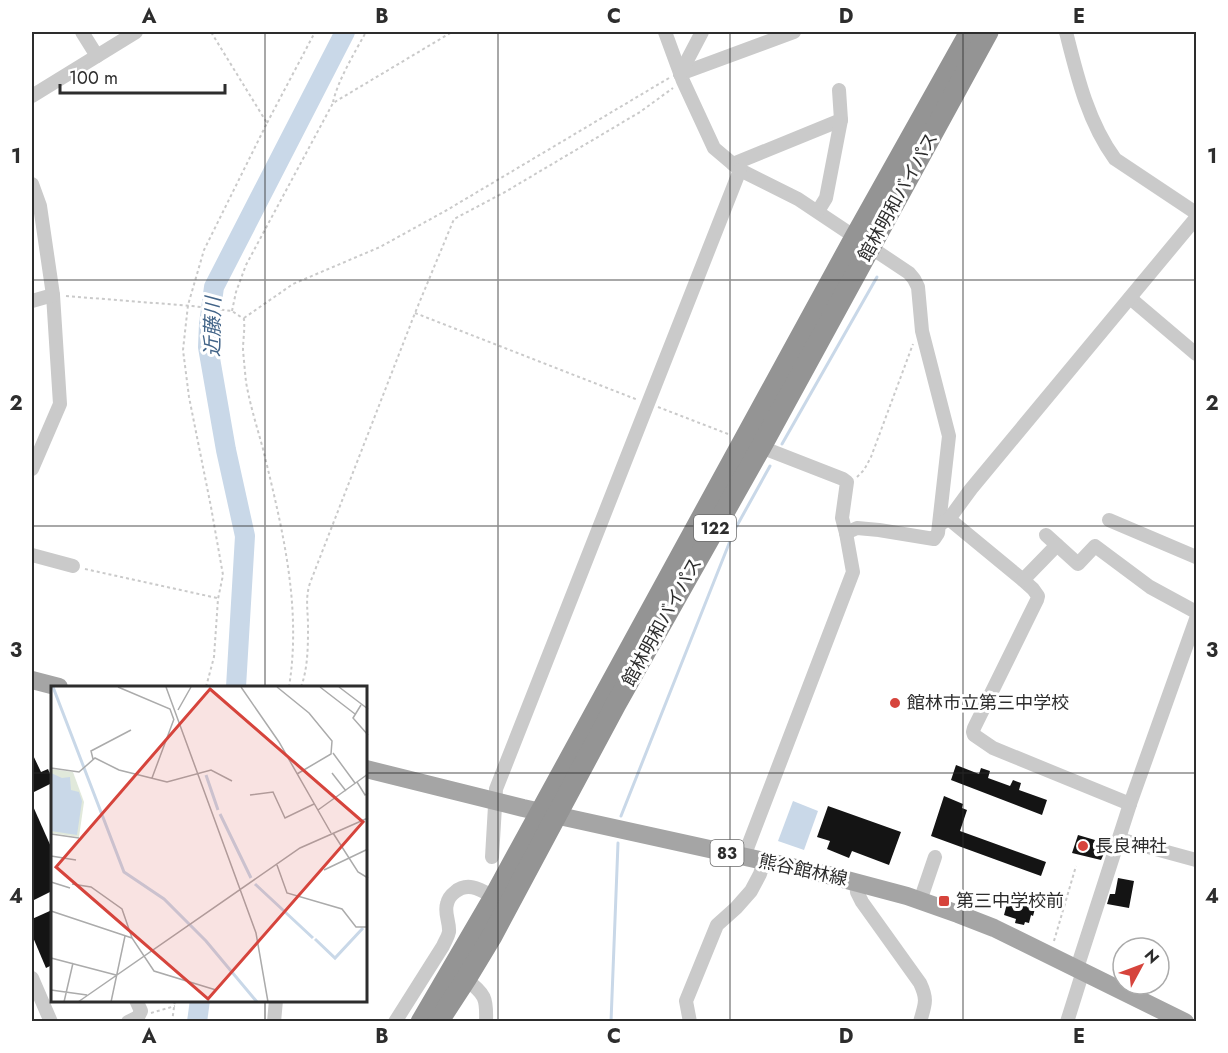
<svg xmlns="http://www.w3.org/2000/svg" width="1228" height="1053" font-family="Jost,'Noto Sans JP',sans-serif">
<rect width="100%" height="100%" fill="#fff"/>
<path fill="#c9d8e8" d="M793,801L818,811L804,850L778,841Z"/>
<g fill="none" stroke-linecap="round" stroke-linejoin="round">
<g stroke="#c9d8e8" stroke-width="3">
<path d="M782,444L877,277"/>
<path d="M621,816L734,531L770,466"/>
<path d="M611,1022L618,843"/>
</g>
<g stroke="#c9d8e8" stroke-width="20">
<path d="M236,687L245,536L226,450L208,347L209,324L214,287L345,32"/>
<path d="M197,1022L200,1000"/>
</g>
</g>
<g fill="#141414">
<path d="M32,753L41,772L48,769L52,779V783L32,793Z"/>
<path d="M956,765L979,774L981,768L990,771L988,778L1010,786L1013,780L1021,783L1019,790L1047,800L1042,815L951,780Z"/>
<path d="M944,796L963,804L962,808L967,810L960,831L1046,862L1041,876L931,836Z"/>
<path d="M32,804L52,849V891L32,901Z"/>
<path d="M828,806L901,832L889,865L852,851L849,858L827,849L830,841L817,837Z"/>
<path d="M1078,835L1095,840L1093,844L1107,847L1101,860L1072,853Z"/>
<path d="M1118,878L1134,881L1129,908L1107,904L1110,894H1115Z"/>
<path d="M1008,900L1021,904L1022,901L1036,905L1033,916L1031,915L1029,923L1025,922L1024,925L1015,923L1016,919L1004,915Z"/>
<path d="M52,910V965L46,968L32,935V919Z"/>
</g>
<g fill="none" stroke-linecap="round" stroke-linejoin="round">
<g stroke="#cacaca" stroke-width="2" stroke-dasharray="3 3" stroke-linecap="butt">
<path d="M333,102C338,80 355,52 366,32"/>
<path d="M267,123L315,32"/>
<path d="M66,296L192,306L232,311L244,319C245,330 243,340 243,350C244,361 245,372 246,382C250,405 257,427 263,449C282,527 302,606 289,687"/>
<path d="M232,311L236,292L246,265L333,103L452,32"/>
<path d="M415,313L638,400"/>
<path d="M244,318L293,284L380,247L447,210L669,78"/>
<path d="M658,407L728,434"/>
<path d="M857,477L864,470L871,457L913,344"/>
<path d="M85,569L217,598"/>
<path d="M206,687L214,657L218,599L223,575L211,507L189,397L183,350L188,305L204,250L267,123L211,32"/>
<path d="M301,687C308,668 308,646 308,626C308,611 305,598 310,583L415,313L454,219L505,192L640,112L673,88"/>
<path d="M1054,941L1076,866"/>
<path d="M151,1013L175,1006"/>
<path d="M172,1022L175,1000"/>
</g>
<g stroke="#cacaca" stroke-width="14">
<path d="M82,32L97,56"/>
<path d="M665,32L683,81L714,148L740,170L798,199L909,273L914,279L918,287L922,331L949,436L938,533L934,539L879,530L857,528L846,533"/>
<path d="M1066,32C1077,76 1088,122 1115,159L1196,213"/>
<path d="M680,74L794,32"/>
<path d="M680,74L702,32"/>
<path d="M32,96L136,32"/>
<path d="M733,164L841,120"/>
<path d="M32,184L40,206L53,295L60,404L32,469"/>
<path d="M818,211L826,198L841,120L839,90"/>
<path d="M1130,298L1196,354"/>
<path d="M32,301L53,295"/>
<path d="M949,519L1023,580L1033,589L1038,596L1037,600L974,728L973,732L974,735L993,748L1130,804"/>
<path d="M1109,520L1196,557"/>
<path d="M942,523L949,519L971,489L1196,218"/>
<path d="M1046,535L1078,564L1095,546L1150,587L1196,612"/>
<path d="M32,555L73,566"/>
<path d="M1023,580L1057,545"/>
<path d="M1119,839L1196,860"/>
<path d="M492,857L496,789L740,170"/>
<path d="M745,857L748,846L853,572L846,533L842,518L847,482L843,479L761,447"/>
<path d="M856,882L857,892L862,902L920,983C928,1000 925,1004 920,1022"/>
<path d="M920,901L935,857"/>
<path d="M1077,968L1130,804L1196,619"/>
<path d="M32,978L51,1022"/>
<path d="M466,979C485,995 487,997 486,1022"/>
<path d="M128,1022L138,1017L141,1011L136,1000"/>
<path d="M274,1022L276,1000"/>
<path d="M395,1022L443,946C445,941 448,937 449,932C450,923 444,913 447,904C448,899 451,895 455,892C468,881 481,890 494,897"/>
<path d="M690,1022L686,1001L717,925L736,908L751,891L760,874L764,861"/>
<path d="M1067,1022L1083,971"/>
</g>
<g stroke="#a5a5a5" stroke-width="18">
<path d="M32,680L59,687"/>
<path d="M366,769L523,808L828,875L907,896L958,914L994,928L1185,1022"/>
</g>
<g stroke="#949494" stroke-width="21">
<path d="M421,1022L494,897L855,237L970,32"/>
<path d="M438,1022L466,979L492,936L616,704L761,447L988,32"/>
</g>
</g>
<path fill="none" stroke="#2d2d2d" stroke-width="1.5" stroke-opacity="0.55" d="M265,32V687M498,32V1022M730,32V1022M963,32V1022M32,280H1196M32,526H1196M32,773H52M366,773H1196M265,1000V1022"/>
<g fill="#d6443c" stroke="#fff" stroke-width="2">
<circle cx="895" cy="703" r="6"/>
<circle cx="1083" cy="846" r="6"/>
<rect x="938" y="895" width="12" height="12" rx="3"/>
</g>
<g text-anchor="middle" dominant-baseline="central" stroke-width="6" stroke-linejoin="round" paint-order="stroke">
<g fill="#fff" stroke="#6c6c6c" stroke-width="1.5">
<rect x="694" y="515" width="42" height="26" rx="4.5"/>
<rect x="710.5" y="840" width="33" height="26" rx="4.5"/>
</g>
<g font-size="16" font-weight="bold" fill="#2d2d2d">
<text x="715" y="528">122</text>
<text x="727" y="853">83</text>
</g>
<g font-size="18" fill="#2d2d2d" stroke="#fff">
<text transform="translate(898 197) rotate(-61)">館林明和バイパス</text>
<text transform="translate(662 622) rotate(-61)">館林明和バイパス</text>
<text transform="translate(803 870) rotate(12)">熊谷館林線</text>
</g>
<g font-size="18" fill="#2d2d2d" stroke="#fff" text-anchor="start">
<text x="907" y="703">館林市立第三中学校</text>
<text x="1095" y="846">長良神社</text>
<text x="956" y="901">第三中学校前</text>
</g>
<g font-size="20" font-style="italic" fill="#426488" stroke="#fff">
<text transform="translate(213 327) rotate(-89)">近藤川</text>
</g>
</g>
<g transform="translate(51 686)">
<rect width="316" height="316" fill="#fff"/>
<path d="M0,83L22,86L33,116L28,151L0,147Z" fill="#e1e9db"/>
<path d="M0,87L11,92L19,91L20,104L28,106L31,115L26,149L0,145Z" fill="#c9d8e8"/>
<path fill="none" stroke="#c9d8e8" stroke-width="3" d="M2,1L73,186L113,213L155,255L206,316M155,89L167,124M169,128L200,192M204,198L262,252M264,253L284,272L312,242"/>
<path fill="none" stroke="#ababab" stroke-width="1.5" d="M67,1L119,23L123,34M115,1L205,247L217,316M190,1L228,56L280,147M226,1L258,27L281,55L280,68L246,88M269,1L304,28M288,1L317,23M310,19L302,32L317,49M127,24L140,1M282,67L304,97M42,73L40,65L80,44M0,82L28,86L44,72L68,84L116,96L160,84L181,95M281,87L295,105M101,92L123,33M306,96L314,109L317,107M199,109L222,106L234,132L263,118M267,124L317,88M282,147L307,186L317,192M0,148L28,152M0,170L25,174M226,179L236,207L291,223L305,241H317M273,184L317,163M0,196L19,202M21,198L40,201L71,223L81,252L103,285L165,304M0,225L81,252M0,272L65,289M0,304L36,309M13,316L22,277M27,316L249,162L317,132M60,316L74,250"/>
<path fill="#d6443c" fill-opacity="0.15" stroke="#d6443c" stroke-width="3" d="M159,3L312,136L157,313L5,181Z"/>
<rect width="316" height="316" fill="none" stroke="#2d2d2d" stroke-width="3"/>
</g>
<rect width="1228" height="1053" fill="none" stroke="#ffffff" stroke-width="66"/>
<g transform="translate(1141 966) rotate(49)"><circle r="28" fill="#ffffff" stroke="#ababab" stroke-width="1.5"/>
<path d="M0-4.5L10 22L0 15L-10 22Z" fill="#d6443c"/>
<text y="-9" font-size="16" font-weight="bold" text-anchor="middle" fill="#2d2d2d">N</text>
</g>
<path d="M60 84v9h165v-9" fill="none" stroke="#2d2d2d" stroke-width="3"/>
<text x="69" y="84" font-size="18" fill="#2d2d2d" stroke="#ffffff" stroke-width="4.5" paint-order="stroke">100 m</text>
<rect x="33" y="33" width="1162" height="987" fill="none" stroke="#2d2d2d" stroke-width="2"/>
<g font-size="20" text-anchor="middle" font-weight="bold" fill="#2d2d2d">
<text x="149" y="23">A</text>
<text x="382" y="23">B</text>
<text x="614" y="23">C</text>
<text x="846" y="23">D</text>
<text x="1079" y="23">E</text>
<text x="16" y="163">1</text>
<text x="1212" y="163">1</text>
<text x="16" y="410">2</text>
<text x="1212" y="410">2</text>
<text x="16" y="657">3</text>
<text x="1212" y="657">3</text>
<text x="16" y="903">4</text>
<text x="1212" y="903">4</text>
<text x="149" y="1043">A</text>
<text x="382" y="1043">B</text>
<text x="614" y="1043">C</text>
<text x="846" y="1043">D</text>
<text x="1079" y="1043">E</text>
</g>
</svg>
